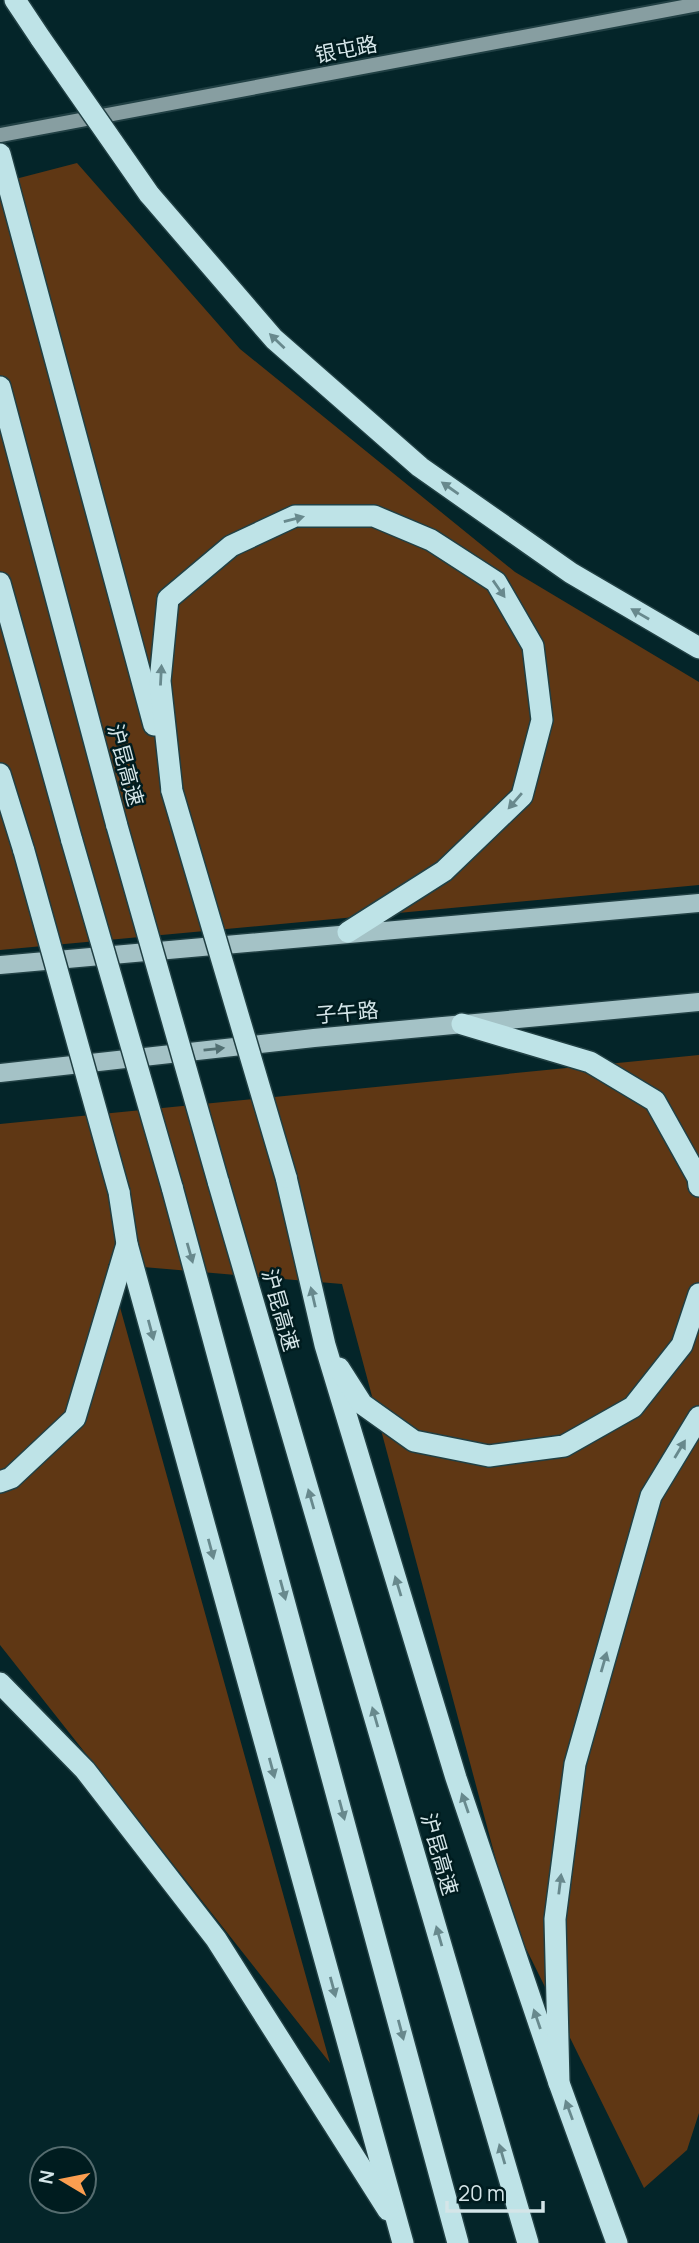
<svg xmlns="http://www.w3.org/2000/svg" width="699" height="2243" font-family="Manrope,'Noto Sans SC',sans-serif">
<rect width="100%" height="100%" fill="#042529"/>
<g fill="#5f3714">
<path d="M77,163L240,349L515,572L699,682V885L0,950V183Z"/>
<path d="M699,1055V2113L687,2150L644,2188L512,1920L342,1284L108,1264L330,2063L0,1645V1124Z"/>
</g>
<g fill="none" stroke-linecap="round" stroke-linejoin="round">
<defs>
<path id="secondary" d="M0,135L699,4"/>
<g id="primary">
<path d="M0,965L699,903"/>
<path d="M0,1073L314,1038L699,1002"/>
</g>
<g id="highway">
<path d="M15,0L41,39"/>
<path d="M0,154L154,725"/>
<path d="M149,194L274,339L420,467L571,573L699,648"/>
<path d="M0,387L117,826"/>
<path d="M0,583L72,841"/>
<path d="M0,774L24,851"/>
<path d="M172,791L160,681L168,599L231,546L295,516H374L431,540L496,582L533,646L542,720L522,796L444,871L348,932"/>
<path d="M462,1024L590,1062L655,1101L698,1178L699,1186"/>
<path d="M286,1177L325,1345L456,1778L559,2083"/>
<path d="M218,1181L528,2243"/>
<path d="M172,1187L458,2243"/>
<path d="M119,1192L127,1244L403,2243"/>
<path d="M339,1368L362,1404L414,1441L489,1456L564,1446L633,1407L682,1345L699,1294"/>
<path d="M0,1482L11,1478L75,1418L127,1244"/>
<path d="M0,1683L85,1770L216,1939L388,2210"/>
<path d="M617,2243L559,2083L555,1919L575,1764L651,1496L699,1417"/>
</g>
</defs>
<use href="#secondary" stroke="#214044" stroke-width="18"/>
<use href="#primary" stroke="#214044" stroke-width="21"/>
<use href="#highway" stroke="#214044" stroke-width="24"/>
<use href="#secondary" stroke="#879ea1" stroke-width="14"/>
<use href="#primary" stroke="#a4c2c6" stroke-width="18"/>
<use href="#highway" stroke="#bee3e7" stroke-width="21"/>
<defs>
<g id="highway-bridge">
<path d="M41,39L149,194"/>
<path d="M172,791L286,1177"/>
<path d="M117,826L218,1181"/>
<path d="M72,841L172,1187"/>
<path d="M24,851L119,1192"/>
</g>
</defs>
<use href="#highway-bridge" stroke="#214044" stroke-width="24" stroke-linecap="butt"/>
<use href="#highway-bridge" stroke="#bee3e7" stroke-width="21"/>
</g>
<defs><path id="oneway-solid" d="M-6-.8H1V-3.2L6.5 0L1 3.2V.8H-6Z" transform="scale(1.75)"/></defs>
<g fill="#68898d">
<use href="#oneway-solid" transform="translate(277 341) rotate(-136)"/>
<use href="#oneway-solid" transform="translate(450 488) rotate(-145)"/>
<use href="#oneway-solid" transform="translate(294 519) rotate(-14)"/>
<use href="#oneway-solid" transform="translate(499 589) rotate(55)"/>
<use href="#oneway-solid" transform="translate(640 614) rotate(-150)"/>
<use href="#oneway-solid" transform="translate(161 675) rotate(-87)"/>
<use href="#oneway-solid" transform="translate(515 801) rotate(131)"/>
<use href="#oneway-solid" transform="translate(190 1253) rotate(74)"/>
<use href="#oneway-solid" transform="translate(313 1297) rotate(-103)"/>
<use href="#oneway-solid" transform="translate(151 1330) rotate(75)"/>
<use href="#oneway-solid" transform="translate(680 1449) rotate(-59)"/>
<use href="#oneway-solid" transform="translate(311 1499) rotate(-106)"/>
<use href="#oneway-solid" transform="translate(211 1549) rotate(75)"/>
<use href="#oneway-solid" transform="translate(398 1586) rotate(-107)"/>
<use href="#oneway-solid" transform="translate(283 1590) rotate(75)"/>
<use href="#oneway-solid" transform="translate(604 1662) rotate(-74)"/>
<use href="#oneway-solid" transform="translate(375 1717) rotate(-106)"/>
<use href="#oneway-solid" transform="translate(272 1768) rotate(75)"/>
<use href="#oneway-solid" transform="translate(465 1803) rotate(-109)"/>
<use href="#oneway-solid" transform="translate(342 1810) rotate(75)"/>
<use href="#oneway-solid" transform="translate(560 1884) rotate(-83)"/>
<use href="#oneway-solid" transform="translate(439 1936) rotate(-106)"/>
<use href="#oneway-solid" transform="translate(333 1987) rotate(75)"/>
<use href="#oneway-solid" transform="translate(537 2019) rotate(-109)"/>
<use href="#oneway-solid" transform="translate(401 2030) rotate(75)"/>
<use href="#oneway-solid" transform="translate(569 2110) rotate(-110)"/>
<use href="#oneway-solid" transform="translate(502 2154) rotate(-106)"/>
</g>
<use fill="#526f72" href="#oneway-solid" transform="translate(214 1049) rotate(-6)"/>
<g text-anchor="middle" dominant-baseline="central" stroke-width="5" stroke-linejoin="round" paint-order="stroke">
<g font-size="21" fill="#d4e5e8" stroke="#001c1f">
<text transform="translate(346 49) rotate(-11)">银屯路</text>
<text transform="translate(126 765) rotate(75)">沪昆高速</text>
<text transform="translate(347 1012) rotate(-5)">子午路</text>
<text transform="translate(281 1310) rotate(74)">沪昆高速</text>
<text transform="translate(440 1854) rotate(74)">沪昆高速</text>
</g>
</g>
<g transform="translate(63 2180) rotate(280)"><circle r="33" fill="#001c1f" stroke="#556c6f" stroke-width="2"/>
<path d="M0-5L12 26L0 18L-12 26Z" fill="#fb9e50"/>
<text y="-10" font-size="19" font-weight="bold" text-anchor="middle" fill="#d4e5e8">N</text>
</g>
<path d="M447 2201v10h96v-10" fill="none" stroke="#d4e5e8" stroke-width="3.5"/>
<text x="458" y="2201" font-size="21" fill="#d4e5e8" stroke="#001c1f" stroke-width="5" paint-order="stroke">20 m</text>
</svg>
